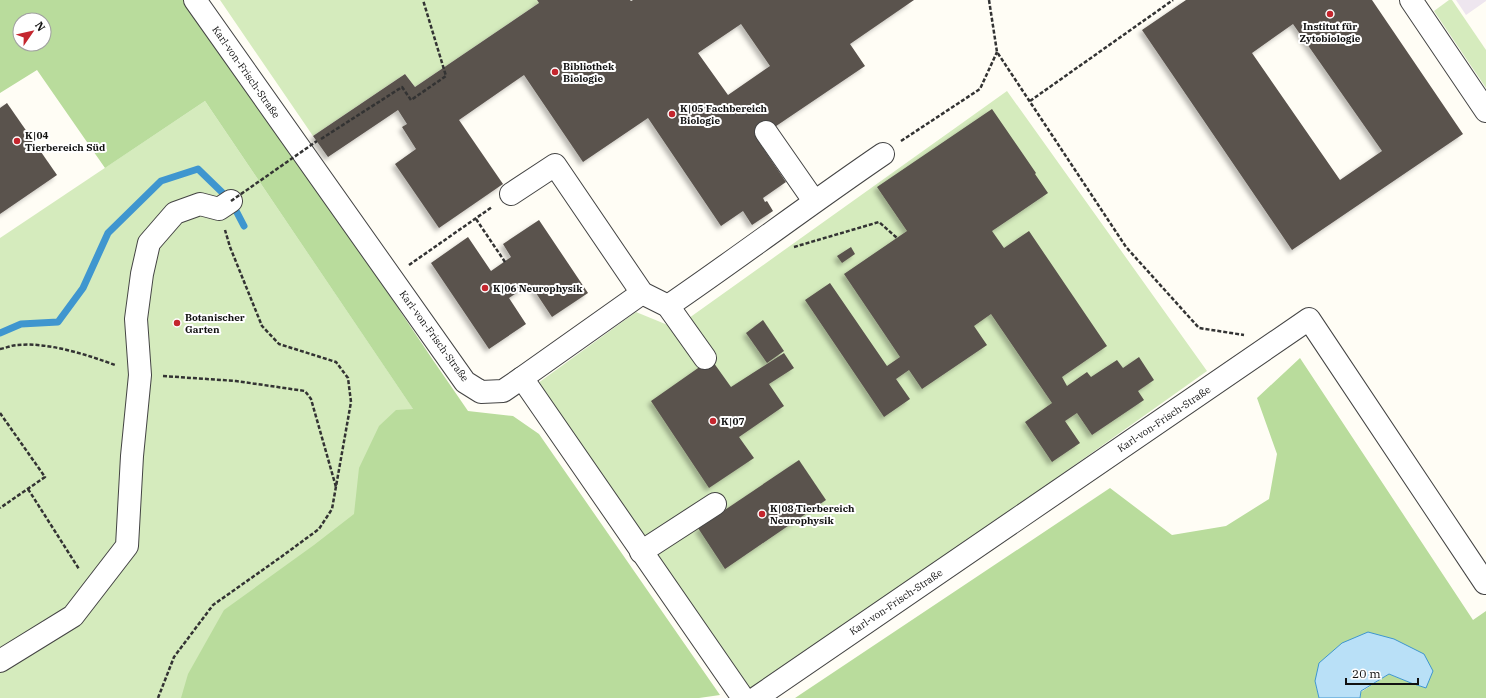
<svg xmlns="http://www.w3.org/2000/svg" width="1486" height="698" font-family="'IBM Plex Serif',serif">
<defs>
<filter id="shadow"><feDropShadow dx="-3.5" dy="3.5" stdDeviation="2" flood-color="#0004"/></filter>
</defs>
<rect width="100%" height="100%" fill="#fffdf5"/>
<path fill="#eee6ef" d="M1456,0H1486V1L1466,15Z"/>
<g fill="#d5ebbd">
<path d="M220,0H537L539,3L415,87L405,74L313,136Z"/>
<path d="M1449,0H1452L1486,50V88L1434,11Z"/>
<path d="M1007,91L1207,371L750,696L534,386L636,312L675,328Z"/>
<path d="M205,101L549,610L484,698H0V238Z"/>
</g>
<g fill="#b9dc9c" fill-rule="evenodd">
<path d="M0,0H188L217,39L435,363L468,411L513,416L539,434L720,695L699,698H181L188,674L224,610L314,545L354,514L359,468L379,426L396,410L413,409L205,101L105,168L37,70L0,93ZM20,20H44V44H20Z"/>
<path d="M1300,358L1473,620L1486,611V698H1360L1361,692L1389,674L1411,683L1426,688L1424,654L1315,681L1319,698H795L1110,488L1172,535L1226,526L1269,499L1277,454L1257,398Z"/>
</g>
<path fill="#b9e0f7" stroke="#3f96cf" d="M1368,632L1394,639L1424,654L1433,671L1426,688L1411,683L1389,674L1361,691L1360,698H1319L1315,681L1319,663L1342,643Z"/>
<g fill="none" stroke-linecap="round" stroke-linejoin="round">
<path stroke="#3f96cf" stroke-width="7" d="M0,333L21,324L58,322L83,288L108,233L161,181L198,169L231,201L244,226"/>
</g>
<g fill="#5a524d" fill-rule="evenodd" filter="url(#shadow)">
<path d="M537,0H630L631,1L633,0H914L850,44L865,66L757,139L786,182L763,198L765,202L767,201L773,211L752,225L743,211L721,226L648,118L583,162L524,75L459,120L503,184L439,228L395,164L416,149L402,127L407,124L398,110L328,157L313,136L405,74L415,87L539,3ZM741,24L770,66L728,95L698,53Z"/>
<path d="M1186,0H1372L1463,134L1292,250L1142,30ZM1293,24L1382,151L1340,180L1252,53Z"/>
<path d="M7,103L57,175L0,214V108Z"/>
<path d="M992,109L1036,173L1035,174L1048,193L992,231L1004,248L1029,231L1107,346L1062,377L1067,386L1087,372L1091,377L1117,360L1123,368L1139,357L1154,380L1138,391L1144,400L1092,435L1077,413L1065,421L1080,443L1052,462L1025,422L1052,403L991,314L974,326L987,345L922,389L909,370L896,379L910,399L884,417L805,300L830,283L887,366L900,357L844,274L907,231L877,187Z"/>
<path d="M539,220L588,293L552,317L530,284L509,298L526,324L489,349L431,263L468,237L491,271L511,257L503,244Z"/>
<path d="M851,247L855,254L842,263L837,256Z"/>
<path d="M763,320L784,351L767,363L746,333Z"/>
<path d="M784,353L794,368L769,384L784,406L739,437L754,458L709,488L651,401L711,359L731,387Z"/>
<path d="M799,460L826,500L725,569L698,528Z"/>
</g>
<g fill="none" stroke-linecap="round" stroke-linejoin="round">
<defs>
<g id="minor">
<path d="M195,0L465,382L481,392L503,391L522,378L743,698"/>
<path d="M1411,0L1486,111"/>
<path d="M766,132L814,201"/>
<path d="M511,194L555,165L642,293L668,306L705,358"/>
<path d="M668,306C741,256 811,203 883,154"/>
<path d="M522,378L642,293"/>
<path d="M641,552L715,504"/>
<path d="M0,661L73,616L127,546L132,456L140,375L136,319L142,274L149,243L175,213L200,204L219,209L231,201"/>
<path d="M756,698L1309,319L1485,583L1486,582"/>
</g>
</defs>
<use href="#minor" stroke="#444" stroke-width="24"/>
<g stroke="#333" stroke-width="2.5" stroke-dasharray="4 2" stroke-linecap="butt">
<path d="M989,0L997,52L1126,247L1199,328L1244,335"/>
<path d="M1030,101L1173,0"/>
<path d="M321,139L402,87L411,100L446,76L423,0"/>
<path d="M901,141L980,89L997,52"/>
<path d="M476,219L505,262"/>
<path d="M794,247L879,222L897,238"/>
<path d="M409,265L492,207"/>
<path d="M0,349C6,348 12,345 18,345C48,342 88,355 115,365"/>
<path d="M163,376L236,381L305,391L311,399L336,487"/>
<path d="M0,413L45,477L0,508"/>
<path d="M28,489L79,569"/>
<path d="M158,698L174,657L213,605L281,557L319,529L332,509L351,402L348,378L336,362L279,344L262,326L230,247L225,230"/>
</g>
<use href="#minor" stroke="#fff" stroke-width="22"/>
<path stroke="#333" stroke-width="2.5" stroke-dasharray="4 2" stroke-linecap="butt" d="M231,201L317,141"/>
</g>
<g fill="#c4262e" stroke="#fff" stroke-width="1.5">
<circle cx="1330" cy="14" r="4"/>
<circle cx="555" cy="72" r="4"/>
<circle cx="672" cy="114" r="4"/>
<circle cx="17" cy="141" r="4"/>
<circle cx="485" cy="288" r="4"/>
<circle cx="177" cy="323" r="4"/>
<circle cx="713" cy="421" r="4"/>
<circle cx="762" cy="514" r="4"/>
</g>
<g text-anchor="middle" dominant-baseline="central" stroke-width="4" stroke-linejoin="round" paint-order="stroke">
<g font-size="10" font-weight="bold" fill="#111" stroke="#fff" text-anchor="start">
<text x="1330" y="26" text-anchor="middle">Institut für<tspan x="1330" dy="12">Zytobiologie</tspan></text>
<text x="563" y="66">Bibliothek<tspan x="563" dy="12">Biologie</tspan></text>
<text x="680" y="108">K|05 Fachbereich<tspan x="680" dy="12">Biologie</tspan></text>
<text x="25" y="135">K|04<tspan x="25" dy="12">Tierbereich Süd</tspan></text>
<text x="493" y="288">K|06 Neurophysik</text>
<text x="185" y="317">Botanischer<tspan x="185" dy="12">Garten</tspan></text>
<text x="721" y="421">K|07</text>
<text x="770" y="508">K|08 Tierbereich<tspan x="770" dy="12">Neurophysik</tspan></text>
</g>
<g font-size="10" fill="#111" stroke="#fff">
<text transform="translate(246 72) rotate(55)">Karl-von-Frisch-Straße</text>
<text transform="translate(434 336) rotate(54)">Karl-von-Frisch-Straße</text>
<text transform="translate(1164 419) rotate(-34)">Karl-von-Frisch-Straße</text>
<text transform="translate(896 602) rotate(-34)">Karl-von-Frisch-Straße</text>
</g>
</g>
<g transform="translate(32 32) rotate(56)"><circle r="19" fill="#ffffff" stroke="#a0a0a0"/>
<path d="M0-3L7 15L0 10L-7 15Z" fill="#c4262e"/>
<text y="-6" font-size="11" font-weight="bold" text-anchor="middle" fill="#111111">N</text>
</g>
<path d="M1346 678v6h72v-6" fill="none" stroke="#111111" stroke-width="2"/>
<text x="1352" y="678" font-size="12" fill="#111111" stroke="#ffffff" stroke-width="3" paint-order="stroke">20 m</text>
</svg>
